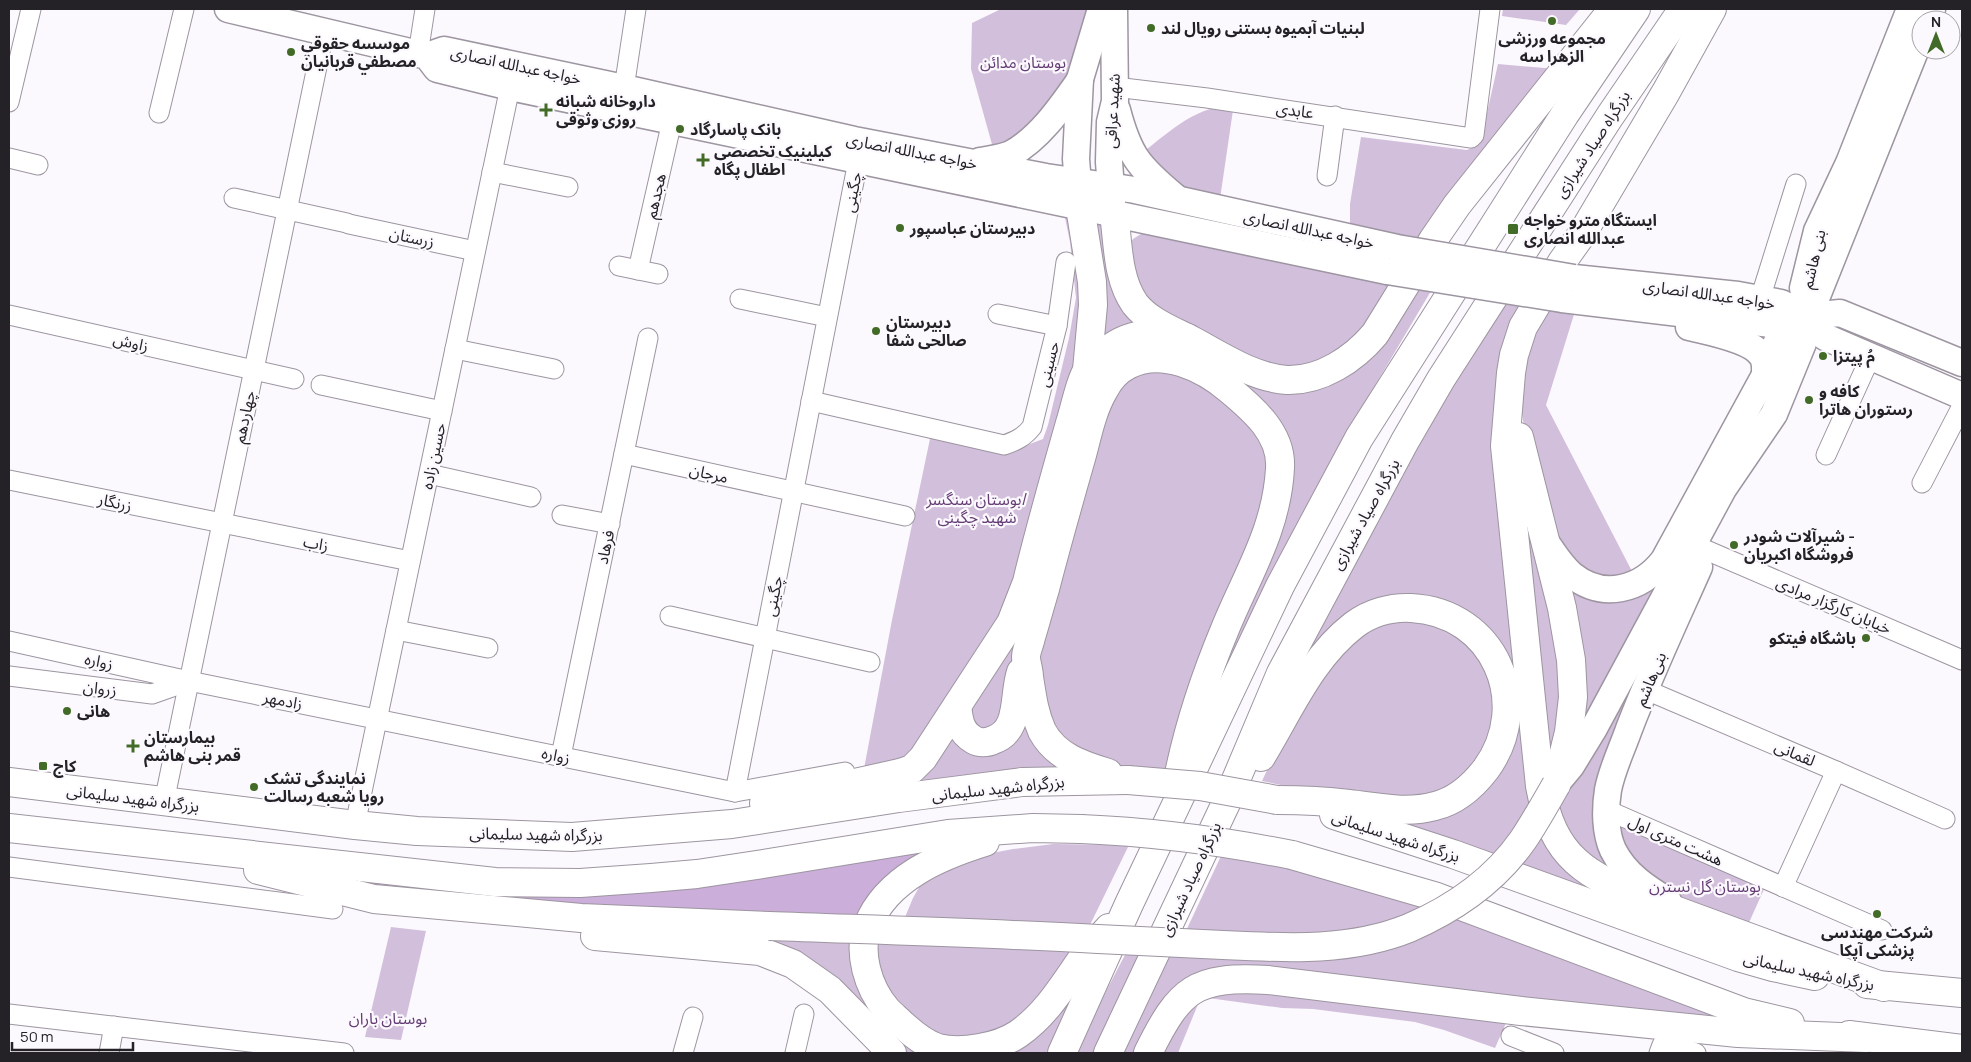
<svg xmlns="http://www.w3.org/2000/svg" width="1971" height="1062" font-family="Manrope,'Noto Sans Arabic',sans-serif">
<rect width="100%" height="100%" fill="#fcf9fe"/>
<g fill="#d2bfdb">
<path d="M1001,9H1094L1075,79L1023,136L993,148L971,69L972,23Z"/>
<path d="M1503,9H1580L1566,25L1502,16Z"/>
<path d="M1498,64L1556,69L1420,244L1350,227V204L1361,137L1467,150L1480,144Z"/>
<path d="M1213,108L1233,110L1220,199L1184,191L1141,154C1164,136 1185,116 1213,108Z"/>
<path d="M1067,202L1085,327L1014,594L917,754L863,774L892,620L931,434L1022,447L1043,439L1048,425L1069,338L1076,298L1070,242L1062,203Z"/>
<path d="M1101,221L1143,322L1098,348L1097,228L1098,223Z"/>
<path d="M1144,232H1152L1396,286L1367,333L1325,365L1280,370L1227,351L1139,298L1126,248L1133,239Z"/>
<path d="M1414,281L1434,286L1345,436L1251,615L1194,734C1208,691 1223,648 1241,607C1262,561 1280,530 1285,479C1286,463 1286,445 1278,431C1271,419 1260,409 1251,400C1229,380 1209,366 1182,355C1147,342 1116,356 1097,385L1032,608L1016,648L1011,674L1006,719L999,732L992,737L975,736L969,730L965,723V708L1013,637L1028,604L1091,381C1109,349 1144,334 1180,343C1206,355 1232,370 1260,379C1276,385 1296,386 1313,382C1367,371 1390,326 1414,281Z"/>
<path d="M1502,297L1526,301L1514,327L1535,801L1492,860L1373,814L1488,776L1502,656L1397,603L1284,694L1350,565Z"/>
<path d="M1541,303L1576,308L1546,405L1636,579L1612,586L1560,555L1526,440L1520,400V375Z"/>
<path d="M1139,369L1195,375L1254,422L1274,472L1167,769L1103,766L1050,732L1035,665L1114,388Z"/>
<path d="M1517,462L1565,686L1551,768Z"/>
<path d="M1664,571L1564,769L1566,578L1573,583Z"/>
<path d="M1390,616L1462,632L1498,690L1487,757L1432,800L1333,796L1262,781L1281,740L1337,651Z"/>
<path d="M1648,639L1606,767L1625,877L1583,863L1558,808Z"/>
<path d="M1022,720L1092,773L915,783L950,732C963,753 965,756 990,754Z"/>
<path d="M1613,822L1765,887L1747,927L1684,901L1638,873Z"/>
<path d="M1546,830L1656,909L1516,867Z"/>
<path d="M1053,844L1129,845L1088,929L903,922L913,898L926,875L961,859L1013,849Z"/>
<path d="M1221,856L1277,866L1434,905L1404,919L1339,935L1185,933Z"/>
<path d="M1455,919L1555,955L1735,1023L1215,976L1138,1053H1120L1168,956Z"/>
<path d="M391,927L426,931L401,1040L365,1037Z"/>
<path d="M750,937L852,942L933,1053H900Z"/>
<path d="M867,942L1075,951L1013,1028L942,1042L887,998Z"/>
<path d="M1126,953L1139,954L1093,1053H1076L1092,1018Z"/>
<path d="M1094,954L1046,1053H987Z"/>
<path d="M1233,983L1284,987L1510,1014L1495,1048L1444,1030L1415,1022L1313,1009L1282,1008L1201,997L1178,1053H1154C1174,1010 1184,992 1233,983Z"/>
</g>
<path fill="#cbaed9" d="M958,841L920,853L901,865L855,919L498,903L342,883L344,875L454,887Z"/>
<g fill="none" stroke-linecap="round" stroke-linejoin="round">
<defs>
<g id="minor">
<path d="M418,54L425,9"/>
<path d="M626,75L636,9"/>
<path d="M1115,87L1207,98L1471,138L1474,135L1490,9"/>
<path d="M9,102L31,9"/>
<path d="M159,113L184,9"/>
<path d="M9,158L38,165"/>
<path d="M492,172L568,187"/>
<path d="M1327,176L1335,116"/>
<path d="M234,198L347,223"/>
<path d="M349,224L475,251"/>
<path d="M619,266L658,274"/>
<path d="M638,270L672,121"/>
<path d="M740,299L827,317"/>
<path d="M1760,299L1796,184"/>
<path d="M9,315L294,379"/>
<path d="M1057,326L1066,262"/>
<path d="M455,349L554,369"/>
<path d="M321,385L442,411"/>
<path d="M811,401L1004,445C1016,441 1024,437 1032,427L1057,326L998,314"/>
<path d="M624,454L905,516"/>
<path d="M1826,455L1870,358"/>
<path d="M429,474L531,497"/>
<path d="M9,480L410,561"/>
<path d="M1922,483L1962,406"/>
<path d="M562,515L610,524"/>
<path d="M1706,550L1962,660"/>
<path d="M670,616L870,662"/>
<path d="M396,630L488,648"/>
<path d="M9,641L189,681L735,792L845,772"/>
<path d="M9,676L152,694L189,681"/>
<path d="M1644,689L1836,771L1945,819"/>
<path d="M561,756L648,338"/>
<path d="M735,792L858,161"/>
<path d="M164,802L324,33"/>
<path d="M1607,810L1882,930"/>
<path d="M355,825L510,87"/>
<path d="M9,867L333,909"/>
<path d="M1783,887L1836,771"/>
<path d="M9,1014L344,1053"/>
<path d="M1511,1036L1554,1053"/>
<path d="M109,1053L114,1026"/>
<path d="M683,1053L693,1017"/>
<path d="M795,1053L804,1014"/>
<path d="M1659,1053L1662,1045L1670,1043L1696,1053"/>
</g>
<g id="secondary">
<path d="M228,9L427,56L437,69L510,87L1387,271"/>
<path d="M1910,9L1849,163L1817,231L1803,288L1809,316L1825,337L1962,396"/>
<path d="M1927,20L1932,9"/>
<path d="M427,56L444,50L624,88L854,140L1046,177L1135,190L1397,248"/>
<path d="M1117,110C1129,156 1139,167 1175,197"/>
<path d="M980,161C990,159 1002,158 1011,154C1040,138 1061,107 1080,80"/>
<path d="M1079,197L1076,159L1080,79L1101,9"/>
<path d="M1112,202L1109,162L1110,122L1115,101L1114,9"/>
<path d="M1574,278L1738,295L1781,303L1809,316"/>
<path d="M1562,299L1771,324L1809,316L1840,313L1962,363"/>
<path d="M1689,327C1709,332 1751,339 1762,356C1766,362 1765,369 1765,375"/>
<path d="M1545,541C1553,552 1561,566 1572,575C1603,600 1641,590 1664,560L1765,375L1778,339L1809,316"/>
<path d="M1556,784L1571,766L1593,730L1723,489L1774,414L1803,343L1809,316L1921,36"/>
<path d="M1668,901C1646,888 1625,874 1613,850C1605,833 1605,809 1608,790C1612,769 1622,749 1629,729C1650,674 1675,621 1699,567"/>
</g>
<g id="trunk">
<path d="M1712,9L1666,92L1582,234L1562,262L1523,327L1514,355L1511,373L1505,446L1540,786C1553,859 1586,875 1650,901L1884,987"/>
<path d="M1080,207L1092,282L1093,305L1087,370"/>
<path d="M1114,213C1118,242 1117,279 1135,304C1149,322 1174,331 1193,341C1221,356 1254,378 1287,380C1321,381 1354,359 1375,334L1433,240L1457,205L1613,9"/>
<path d="M1519,437L1562,608L1571,660L1573,697L1569,732L1556,785"/>
<path d="M957,706C959,721 960,732 974,740C979,743 987,743 993,740C1021,731 1013,695 1021,672"/>
<path d="M1261,757C1289,711 1311,658 1354,625C1370,613 1391,607 1411,608C1494,612 1534,703 1486,769C1473,786 1456,801 1435,806C1406,814 1377,807 1349,804C1325,801 1301,800 1277,800"/>
<path d="M1108,773C1082,765 1056,757 1042,731C1034,713 1032,696 1029,677C1029,670 1026,663 1026,657C1026,651 1030,643 1031,637C1036,621 1040,605 1045,589C1056,546 1068,504 1080,462C1087,438 1091,412 1104,390C1109,380 1118,370 1128,365C1162,347 1204,368 1230,390C1254,410 1282,434 1280,468C1277,529 1247,575 1225,629C1205,677 1188,728 1178,779"/>
<path d="M9,782L355,825L417,831L572,837L732,824L899,798L1022,782L1128,780"/>
<path d="M764,803L900,773L912,769L923,758L1011,623L1027,582C1040,528 1055,476 1070,423C1074,411 1081,378 1088,369C1117,334 1146,329 1187,338"/>
<path d="M1334,815L1453,854L1738,957L1773,967L1815,976"/>
<path d="M9,828L495,882L580,883L651,878L697,874L763,864L948,834L1033,828L1081,829"/>
<path d="M985,842C940,856 887,878 868,925C857,952 868,988 887,1010C892,1015 898,1020 903,1025C913,1034 925,1044 938,1048C961,1054 999,1047 1018,1034C1047,1014 1064,984 1084,956C1092,946 1101,937 1109,928"/>
<path d="M1292,855L1437,897L1744,1012L1790,1023"/>
<path d="M258,870L374,899L581,918L769,926"/>
<path d="M595,936L760,951L793,964L830,990L892,1053"/>
<path d="M1867,984L1962,993"/>
<path d="M1849,1035L1962,1049"/>
<path d="M1062,1053L1129,904L1280,586L1359,438L1565,114L1636,9"/>
<path d="M1108,1053L1227,801L1281,673L1405,441L1441,379L1610,116L1683,9"/>
<path d="M1148,1053C1180,988 1195,976 1268,980L1521,1011L1738,1033L1866,1038"/>
</g>
</defs>
<use href="#minor" stroke="#9d95a1" stroke-width="21"/>
<use href="#secondary" stroke="#9d95a1" stroke-width="29"/>
<use href="#trunk" stroke="#9d95a1" stroke-width="30"/>
<use href="#minor" stroke="#fff" stroke-width="19"/>
<use href="#secondary" stroke="#fff" stroke-width="26"/>
<use href="#trunk" stroke="#fff" stroke-width="28"/>
<defs>
<g id="secondary-bridge">
<path d="M1397,248L1574,278"/>
<path d="M1387,271L1562,299"/>
</g>
<g id="trunk-bridge">
<path d="M1128,780L1200,786L1277,800"/>
<path d="M1081,829C1153,832 1222,841 1292,855"/>
<path d="M769,926C879,930 989,933 1098,939C1140,941 1181,943 1223,945C1285,948 1350,952 1409,928C1453,909 1495,880 1523,840C1535,822 1545,804 1556,785"/>
</g>
</defs>
<use href="#secondary-bridge" stroke="#9d95a1" stroke-width="29" stroke-linecap="butt"/>
<use href="#trunk-bridge" stroke="#9d95a1" stroke-width="30" stroke-linecap="butt"/>
<use href="#secondary-bridge" stroke="#fff" stroke-width="26"/>
<use href="#trunk-bridge" stroke="#fff" stroke-width="28"/>
</g>
<g fill="#426b27" stroke="#fcf9fe" stroke-width="2">
<circle cx="1552" cy="21" r="5"/>
<circle cx="1151" cy="28" r="5"/>
<circle cx="291" cy="52" r="5"/>
<path d="M543.5 102.5h5v5h5v5h-5v5h-5v-5h-5v-5h5z"/>
<circle cx="680" cy="129" r="5"/>
<path d="M700.5 152.5h5v5h5v5h-5v5h-5v-5h-5v-5h5z"/>
<circle cx="900" cy="228" r="5"/>
<rect x="1507" y="223" width="12" height="12" rx="2.5"/>
<circle cx="876" cy="331" r="5"/>
<circle cx="1823" cy="356" r="5"/>
<circle cx="1809" cy="400" r="5"/>
<circle cx="1734" cy="545" r="5"/>
<circle cx="1866" cy="638" r="5"/>
<circle cx="67" cy="711" r="5"/>
<path d="M130.5 738.5h5v5h5v5h-5v5h-5v-5h-5v-5h5z"/>
<rect x="38" y="761" width="10" height="10" rx="2.5"/>
<circle cx="254" cy="787" r="5"/>
<circle cx="1877" cy="914" r="5"/>
</g>
<g text-anchor="middle" dominant-baseline="central" stroke-width="4.5" stroke-linejoin="round" paint-order="stroke">
<g font-size="16" font-weight="bold" fill="#252227" stroke="#fcf9fe" text-anchor="start">
<text x="1161" y="28">لبنیات آبمیوه بستنی رویال لند</text>
<text x="1552" y="38" text-anchor="middle">مجموعه ورزشی<tspan x="1552" dy="18">الزهرا سه</tspan></text>
<text x="301" y="43">موسسه حقوقي<tspan x="301" dy="18">مصطفي قربانيان</tspan></text>
<text x="556" y="101">داروخانه شبانه<tspan x="556" dy="18">روزی وثوقی</tspan></text>
<text x="690" y="129">بانک پاسارگاد</text>
<text x="714" y="151">کیلینیک تخصصی<tspan x="714" dy="18">اطفال پگاه</tspan></text>
<text x="1524" y="220">ایستگاه مترو خواجه<tspan x="1524" dy="18">عبدالله انصاری</tspan></text>
<text x="910" y="228">دبیرستان عباسپور</text>
<text x="886" y="322">دبیرستان<tspan x="886" dy="18">صالحی شفا</tspan></text>
<text x="1833" y="356">مُ پیتزا</text>
<text x="1819" y="391">کافه و<tspan x="1819" dy="18">رستوران هاترا</tspan></text>
<text x="1744" y="536">شیرآلات شودر -<tspan x="1744" dy="18">فروشگاه اکبریان</tspan></text>
<text x="1856" y="638" text-anchor="end">باشگاه فیتکو</text>
<text x="77" y="711">هانی</text>
<text x="144" y="737">بیمارستان<tspan x="144" dy="18">قمر بنی هاشم</tspan></text>
<text x="53" y="766">کاج</text>
<text x="264" y="778">نمایندگی تشک<tspan x="264" dy="18">رویا شعبه رسالت</tspan></text>
<text x="1877" y="932" text-anchor="middle">شرکت مهندسی<tspan x="1877" dy="18">پزشکی آپکا</tspan></text>
</g>
<g font-size="16" fill="#633d74" stroke="#fcf9fe">
<text x="1023" y="62">بوستان مدائن</text>
<text x="977" y="499">بوستان سنگسر/<tspan x="977" dy="18">شهید چگینی</tspan></text>
<text x="1705" y="886">بوستان گل نسترن</text>
<text x="388" y="1018">بوستان باران</text>
</g>
<g font-size="16" fill="#252227" stroke="#fcf9fe">
<text transform="translate(516 65) rotate(12)">خواجه عبدالله انصاری</text>
<text transform="translate(1295 110) rotate(8)">عابدی</text>
<text transform="translate(1112 111) rotate(-87)">شهید عراقی</text>
<text transform="translate(1592 144) rotate(-57)">بزرگراه صیاد شیرازی</text>
<text transform="translate(912 151) rotate(11)">خواجه عبدالله انصاری</text>
<text transform="translate(852 192) rotate(-79)">چگینی</text>
<text transform="translate(655 196) rotate(-77)">هجدهم</text>
<text transform="translate(1309 229) rotate(12)">خواجه عبدالله انصاری</text>
<text transform="translate(412 237) rotate(12)">زرستان</text>
<text transform="translate(1813 259) rotate(-77)">بنی هاشم</text>
<text transform="translate(1709 294) rotate(8)">خواجه عبدالله انصاری</text>
<text transform="translate(131 342) rotate(13)">زاوش</text>
<text transform="translate(1048 364) rotate(-76)">حسینی</text>
<text transform="translate(244 417) rotate(-78)">چهاردهم</text>
<text transform="translate(433 456) rotate(-78)">حسین زاده</text>
<text transform="translate(709 473) rotate(13)">مرجان</text>
<text transform="translate(115 502) rotate(12)">زرنگار</text>
<text transform="translate(1365 514) rotate(-61)">بزرگراه صیاد شیرازی</text>
<text transform="translate(316 543) rotate(11)">زاب</text>
<text transform="translate(605 547) rotate(-78)">فرهاد</text>
<text transform="translate(773 596) rotate(-79)">چگینی</text>
<text transform="translate(1834 605) rotate(23)">خیابان کارگزار مرادی</text>
<text transform="translate(99 661) rotate(12)">زواره</text>
<text transform="translate(1650 679) rotate(-67)">بنی‌هاشم</text>
<text transform="translate(100 688) rotate(7)">زروان</text>
<text transform="translate(283 700) rotate(11)">زادمهر</text>
<text transform="translate(1795 753) rotate(23)">لقمانی</text>
<text transform="translate(556 755) rotate(12)">زواره</text>
<text transform="translate(998 788) rotate(-6)">بزرگراه شهید سلیمانی</text>
<text transform="translate(133 798) rotate(7)">بزرگراه شهید سلیمانی</text>
<text transform="translate(536 834) rotate(1)">بزرگراه شهید سلیمانی</text>
<text transform="translate(1396 836) rotate(18)">بزرگراه شهید سلیمانی</text>
<text transform="translate(1676 840) rotate(24)">هشت متری اول</text>
<text transform="translate(1190 879) rotate(-65)">بزرگراه صیاد شیرازی</text>
<text transform="translate(1809 971) rotate(12)">بزرگراه شهید سلیمانی</text>
</g>
</g>
<rect width="1971" height="1062" fill="none" stroke="#252227" stroke-width="20"/>
<g transform="translate(1936 35)"><circle r="24" fill="#fcf9fe" stroke="#a6a3a8"/>
<path d="M0-4L9 19L0 12L-9 19Z" fill="#426b27"/>
<text y="-8" font-size="14" font-weight="bold" text-anchor="middle" fill="#252227">N</text>
</g>
<path d="M12 1042v8h121v-8" fill="none" stroke="#252227" stroke-width="2.5"/>
<text x="20" y="1042" font-size="15" fill="#252227" stroke="#fcf9fe" stroke-width="4" paint-order="stroke">50 m</text>
</svg>
